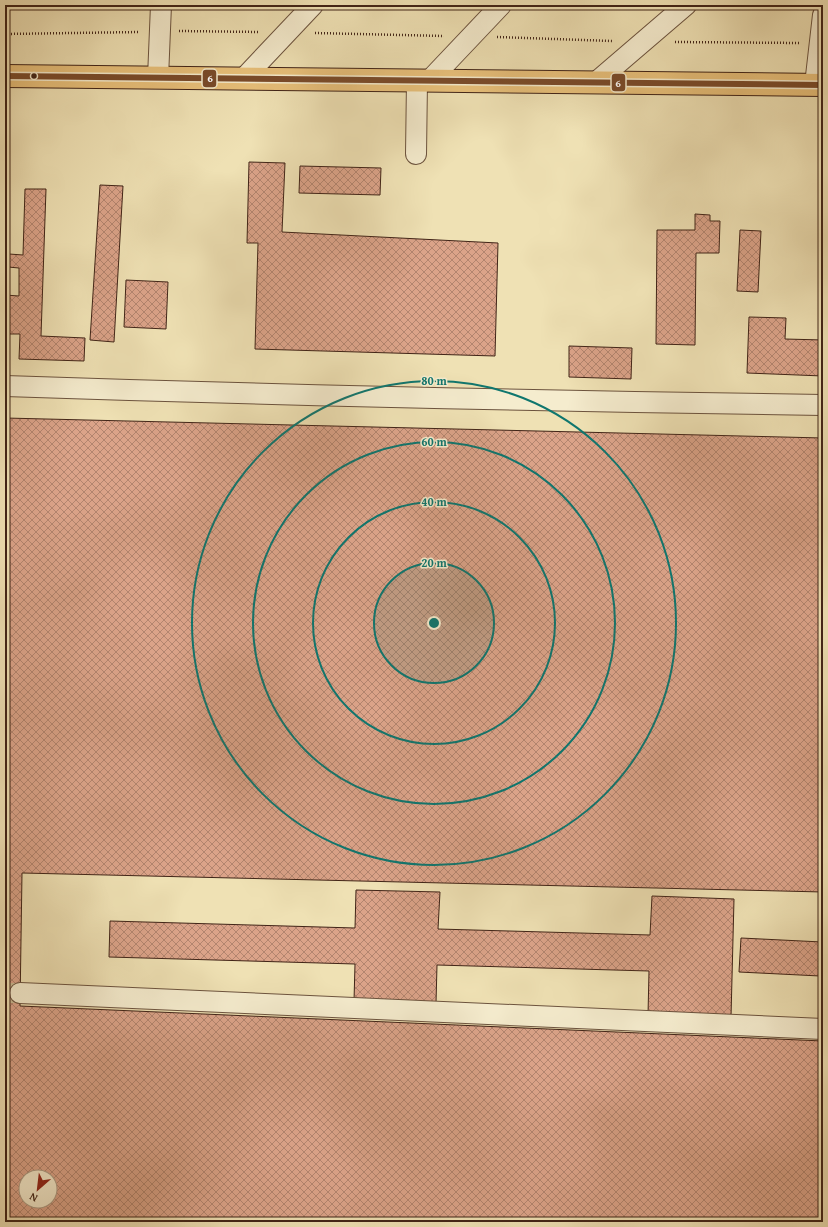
<svg xmlns="http://www.w3.org/2000/svg" width="828" height="1227" font-family="'Gentium Book Plus',serif">
<defs>
<pattern id="building-cross-hatch" width="8" height="8" patternUnits="userSpaceOnUse"><rect width="8" height="8" fill="#dba389"/><path d="M0 0l8 8M0 8l8-8" fill="none" stroke="#b3856f"/></pattern>
</defs>
<rect width="100%" height="100%" fill="#efe1b4"/>
<filter id="stains"><feTurbulence type="fractalNoise" baseFrequency=".005" numOctaves="4"/><feColorMatrix values="0 0 0 0 .2 0 0 0 0 .09 0 0 0 0 .02 0 0 0 .5 -.17"/></filter>
<radialGradient id="worn" r=".72"><stop offset=".6" stop-color="#630" stop-opacity="0"/><stop offset="1" stop-color="#630" stop-opacity=".3"/></radialGradient>
<g fill="url(#building-cross-hatch)" stroke="#412417" fill-rule="evenodd">
<path d="M249,162L285,163L282,232L498,243L495,356L255,349L258,243H247Z"/>
<path d="M300,166L381,168L380,195L299,193Z"/>
<path d="M100,185L123,186L114,342L90,340Z"/>
<path d="M25,189H46L41,336L85,338L84,361L19,359L20,334H5V295L19,296V268L8,267L9,254L23,255Z"/>
<path d="M695,214L710,215V221H720L719,253H696L695,345L656,344L657,230H695Z"/>
<path d="M740,230L761,231L758,292L737,291Z"/>
<path d="M126,280L168,282L166,329L124,327Z"/>
<path d="M749,317L786,318L785,339L823,340V376L747,373Z"/>
<path d="M569,346L632,348L631,379L569,377Z"/>
<path d="M5,418L823,438V892L22,873L20,1006L823,1041V1222H5ZM26,1177H50V1201H26Z"/>
<path d="M356,890L440,892L438,929L650,935L652,896L734,899L731,1017L648,1015L649,971L437,965L436,1003L354,1001L355,964L109,957L110,921L355,928Z"/>
<path d="M741,938L822,942L820,976L739,972Z"/>
</g>
<g fill="none" stroke-linecap="round" stroke-linejoin="round">
<path stroke="#ccbb95" stroke-width="20" stroke-dasharray="20 10" stroke-linecap="butt" d="M5,993H20"/>
<defs>
<g id="minor">
<path d="M158,78L161,5"/>
<path d="M243,79L313,5"/>
<path d="M429,81L501,5"/>
<path d="M595,83L686,5"/>
<path d="M815,85L823,15"/>
<path d="M416,154L417,81"/>
<path d="M5,386C278,395 550,401 823,405"/>
<path d="M20,993L823,1029"/>
</g>
<path id="major" d="M5,76L823,85"/>
</defs>
<use href="#minor" stroke="#6c533e" stroke-width="22"/>
<use href="#major" stroke="#412417" stroke-width="24"/>
<g stroke="#412417" stroke-width="2.5" stroke-dasharray="1 2" stroke-linecap="butt">
<path d="M179,31L260,32"/>
<path d="M315,33L444,36"/>
<path d="M5,34L140,32"/>
<path d="M497,37L612,41"/>
<path d="M675,42L800,43"/>
</g>
<use href="#minor" stroke="#f5ecce" stroke-width="20"/>
<use href="#major" stroke="#e8c07a" stroke-width="22"/>
<defs>
<path id="bus-1" d="M5,76L823,85"/>
</defs>
<use href="#bus-1" stroke="#f5ecce" stroke-width="9"/>
<use href="#bus-1" stroke="#7a4b2a" stroke-width="6"/>
</g>
<circle cx="434" cy="623" r="60" fill="#0f766e" fill-opacity=".12"/>
<g fill="none" stroke="#0f766e" stroke-width="2">
<circle cx="434" cy="623" r="60"/>
<circle cx="434" cy="623" r="121"/>
<circle cx="434" cy="623" r="181"/>
<circle cx="434" cy="623" r="242"/>
</g>
<circle fill="#412417" stroke="#f5ecce" stroke-width="1.5" cx="34" cy="76" r="3.5"/>
<circle cx="434" cy="623" r="6" fill="#0f766e" stroke="#f5ecce" stroke-width="2"/>
<g font-size="12" text-anchor="middle" font-weight="bold" fill="#0f766e" stroke="#f5ecce" stroke-width="3" stroke-linejoin="round" paint-order="stroke">
<text x="434" y="385">80 m</text>
<text x="434" y="446">60 m</text>
<text x="434" y="506">40 m</text>
<text x="434" y="567">20 m</text>
</g>
<g stroke="#f5ecce" stroke-width="1.5">
<rect x="202" y="69" width="15" height="19" rx="4" fill="#7a4b2a"/>
<rect x="611" y="73" width="15" height="19" rx="4" fill="#7a4b2a"/>
</g>
<g font-size="11" text-anchor="middle" font-weight="bold" fill="#fff">
<text x="210" y="82">6</text>
<text x="618" y="87">6</text>
</g>
<rect width="828" height="1227" fill="none" stroke="#efe1b4" stroke-width="20"/>
<rect x="6" y="6" width="816" height="1215" fill="none" stroke="#412417" stroke-width="2"/>
<rect x="10" y="10" width="808" height="1207" fill="none" stroke="#412417"/>
<g transform="translate(38 1189) rotate(208)"><circle r="19" fill="#f5ecce" stroke="#ad9c85"/>
<path d="M0-3L7 15L0 10L-7 15Z" fill="#8f2418"/>
<text y="-6" font-size="11" font-weight="bold" text-anchor="middle" fill="#412417">N</text>
</g>
<rect width="100%" height="100%" filter="url(#stains)"/>
<rect width="100%" height="100%" fill="url(#worn)"/>
</svg>
